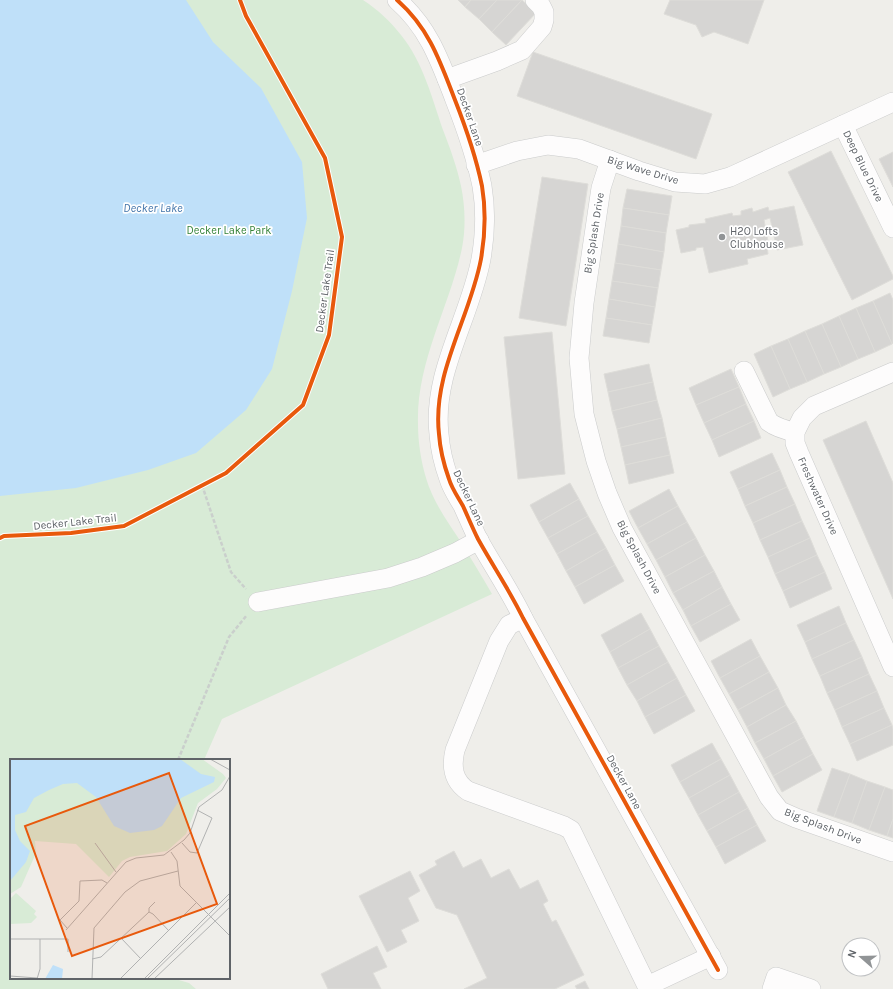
<svg xmlns="http://www.w3.org/2000/svg" width="893" height="989" font-family="Karla,sans-serif">
<rect width="100%" height="100%" fill="#efeeea"/>
<path fill="#d8ebd6" d="M0,0H363C377,9 391,22 401,35C423,62 432,98 443,130C450,148 457,167 461,186C465,205 466,228 462,248C450,306 416,362 418,424C418,442 421,461 426,478C432,499 445,518 457,536C469,555 481,575 492,594L222,719L204,760H11V978H172L189,983L196,989H0Z"/>
<path fill="#bfe0f9" d="M0,0H186L213,42L261,88L302,162L307,218L292,291L272,369L246,410L196,453L148,470L76,488L0,496Z"/>
<g fill="#d6d5d3" stroke="#deddd9">
<path d="M458,0H471L465,7Z"/>
<path d="M471,0H497L479,19L465,7Z"/>
<path d="M497,0H522L492,32L479,19Z"/>
<path d="M522,0L536,13L506,45L492,32Z"/>
<path d="M670,0H764L748,44L714,32L702,37L696,25L664,14Z"/>
<path d="M533,52L712,114L696,159L517,96Z"/>
<path d="M831,151L893,276V279L852,300L788,172Z"/>
<path d="M893,152V187L879,159Z"/>
<path d="M542,177L588,184L566,326L519,318Z"/>
<path d="M627,189L672,196L669,215L623,208Z"/>
<path d="M794,206L803,245L777,250L770,218L764,220L769,246H767L768,254L747,259L748,264L709,273L703,247L696,248V250L681,253L676,230L689,227V225L706,223L705,219L732,213L733,216L741,215V211L752,208L753,212L768,207L769,211Z"/>
<path d="M623,208L669,215L666,233L621,226Z"/>
<path d="M621,226L666,233L664,252L618,244Z"/>
<path d="M618,244L664,252L661,270L615,263Z"/>
<path d="M615,263L661,270L658,288L612,281Z"/>
<path d="M612,281L658,288L655,307L609,299Z"/>
<path d="M890,293L893,300V343L892,344L873,301Z"/>
<path d="M609,299L655,307L652,325L606,318Z"/>
<path d="M873,301L892,344L875,352L856,308Z"/>
<path d="M856,308L875,352L858,359L839,316Z"/>
<path d="M839,316L858,359L841,367L822,324Z"/>
<path d="M606,318L652,325L649,343L603,336Z"/>
<path d="M822,324L841,367L824,374L805,331Z"/>
<path d="M805,331L824,374L807,382L788,339Z"/>
<path d="M552,332L565,474L518,479L504,337Z"/>
<path d="M788,339L807,382L790,389L771,346Z"/>
<path d="M771,346L790,389L773,397L754,354Z"/>
<path d="M649,364L653,382L608,392L604,374Z"/>
<path d="M731,369L739,387L696,405L689,388Z"/>
<path d="M653,382L657,400L612,411L608,392Z"/>
<path d="M739,387L746,404L704,423L696,405Z"/>
<path d="M657,400L662,418L617,429L612,411Z"/>
<path d="M746,404L754,421L712,440L704,423Z"/>
<path d="M662,418L666,437L621,447L617,429Z"/>
<path d="M754,421L761,438L719,457L712,440Z"/>
<path d="M866,421L893,483V599L823,440Z"/>
<path d="M666,437L670,455L625,465L621,447Z"/>
<path d="M772,453L780,470L738,489L730,472Z"/>
<path d="M670,455L674,473L629,484L625,465Z"/>
<path d="M780,470L787,487L745,506L738,489Z"/>
<path d="M570,483L579,499L539,522L530,505Z"/>
<path d="M787,487L795,504L753,523L745,506Z"/>
<path d="M669,489L678,506L638,528L629,511Z"/>
<path d="M579,499L588,516L548,538L539,522Z"/>
<path d="M795,504L802,521L760,540L753,523Z"/>
<path d="M678,506L687,522L647,544L638,528Z"/>
<path d="M588,516L597,532L557,554L548,538Z"/>
<path d="M802,521L810,538L768,557L760,540Z"/>
<path d="M687,522L696,538L656,560L647,544Z"/>
<path d="M597,532L606,548L566,571L557,554Z"/>
<path d="M696,538L705,555L665,577L656,560Z"/>
<path d="M810,538L817,555L775,574L768,557Z"/>
<path d="M606,548L615,565L575,587L566,571Z"/>
<path d="M705,555L714,571L673,593L665,577Z"/>
<path d="M817,555L825,572L783,591L775,574Z"/>
<path d="M615,565L624,581L584,604L575,587Z"/>
<path d="M714,571L722,587L683,610L673,593Z"/>
<path d="M825,572L832,589L790,608L783,591Z"/>
<path d="M722,587L731,604L691,626L683,610Z"/>
<path d="M731,604L740,620L700,642L691,626Z"/>
<path d="M839,606L846,623L805,642L797,625Z"/>
<path d="M641,613L650,629L610,652L601,635Z"/>
<path d="M846,623L854,640L812,659L805,642Z"/>
<path d="M650,629L659,646L618,668L610,652Z"/>
<path d="M751,639L760,656L720,678L711,661Z"/>
<path d="M854,640L862,657L820,676L812,659Z"/>
<path d="M659,646L668,662L627,685L618,668Z"/>
<path d="M760,656L769,672L729,694L720,678Z"/>
<path d="M862,657L869,674L827,693L820,676Z"/>
<path d="M668,662L677,678L637,701L627,685Z"/>
<path d="M769,672L778,688L738,710L729,694Z"/>
<path d="M869,674L877,691L835,710L827,693Z"/>
<path d="M677,678L686,695L645,717L637,701Z"/>
<path d="M778,688L786,705L747,727L738,710Z"/>
<path d="M877,691L884,708L842,727L835,710Z"/>
<path d="M686,695L695,711L654,734L645,717Z"/>
<path d="M786,705L796,721L755,743L747,727Z"/>
<path d="M884,708L892,725L850,744L842,727Z"/>
<path d="M796,721L804,737L764,759L755,743Z"/>
<path d="M892,725L893,729V745L857,761L850,744Z"/>
<path d="M804,737L813,754L773,776L764,759Z"/>
<path d="M712,743L721,759L680,782L671,765Z"/>
<path d="M813,754L822,770L782,792L773,776Z"/>
<path d="M721,759L730,775L689,798L680,782Z"/>
<path d="M832,768L850,774L834,817L817,811Z"/>
<path d="M850,774L867,781L852,823L834,817Z"/>
<path d="M730,775L739,792L698,815L689,798Z"/>
<path d="M867,781L885,787L869,830L852,823Z"/>
<path d="M885,787L893,790V819L887,836L869,830Z"/>
<path d="M739,792L748,808L707,831L698,815Z"/>
<path d="M748,808L757,825L716,847L707,831Z"/>
<path d="M893,819V838L887,836Z"/>
<path d="M757,825L766,841L725,864L716,847Z"/>
<path d="M454,851L463,868L481,859L491,878L509,869L520,889L538,880L548,901L543,904L552,922L556,920L584,975L555,989H464L487,978L457,915L436,908L419,875L437,865L435,861Z"/>
<path d="M410,871L420,891L408,898L419,921L401,930L407,942L387,952L359,896Z"/>
<path d="M377,946L387,967L373,973L381,989H328L321,974Z"/>
<path d="M585,981L589,989H577L575,986Z"/>
</g>
<g fill="none" stroke-linecap="round" stroke-linejoin="round">
<defs>
<g id="minor">
<path d="M397,0C429,28 440,61 455,100C466,128 476,157 482,186C486,210 485,236 481,259C470,318 432,373 439,434C440,449 444,465 449,479C452,489 458,497 463,506C468,517 473,529 478,539C493,566 510,591 523,618L718,970"/>
<path d="M447,79L497,61L522,50L542,27L544,20V12L541,6L535,0"/>
<path d="M843,125L893,228"/>
<path d="M610,160L601,188L584,303L579,358L584,414L596,461L607,493L622,528L769,797L780,811L796,818L893,852"/>
<path d="M476,165L517,151L548,145L579,149L639,171L675,182L705,184L730,177L893,102"/>
<path d="M744,371L769,422C777,428 785,430 795,432"/>
<path d="M893,372L814,406L802,418L795,432V443L799,453L893,667"/>
<path d="M258,602L388,578L422,567L455,553L479,540"/>
<path d="M523,618L509,625L499,641L455,750C451,767 453,781 468,791L564,826L571,830L647,986L711,956"/>
<path d="M772,989L776,977L811,989"/>
</g>
</defs>
<use href="#minor" stroke="#cbcccc" stroke-width="20"/>
<g stroke="#cacfcc" stroke-width="2.5" stroke-dasharray="4 2" stroke-linecap="butt">
<path d="M202,485L231,572L246,589"/>
<path d="M178,760L229,637L247,615"/>
</g>
<use href="#minor" stroke="#fdfcfc" stroke-width="19"/>
<defs>
<g id="cycleway">
<path d="M397,0C429,28 440,61 455,100C466,128 476,157 482,186C486,210 485,236 481,259C470,318 432,373 439,434C440,449 444,465 449,479C452,489 458,497 463,506C468,517 473,529 478,539C493,566 510,591 523,618L718,970"/>
<path d="M0,538L4,536L71,533L124,526L226,473L303,405L329,335L342,237L325,158L246,16L240,0"/>
</g>
</defs>
<use href="#cycleway" stroke="#fff" stroke-width="6"/>
<use href="#cycleway" stroke="#e8590c" stroke-width="4"/>
</g>
<circle fill="#919496" stroke="#fff" stroke-width="1.5" cx="722" cy="237" r="4"/>
<g text-anchor="middle" dominant-baseline="central" stroke-width="3.5" stroke-linejoin="round" paint-order="stroke">
<g font-size="11" fill="#5f6368" stroke="#fff">
<text transform="translate(470 117) rotate(71)">Decker Lane</text>
<text transform="translate(863 166) rotate(64)">Deep Blue Drive</text>
<text transform="translate(643 170) rotate(17)">Big Wave Drive</text>
<text transform="translate(594 233) rotate(-81)">Big Splash Drive</text>
<text transform="translate(325 291) rotate(-82)">Decker Lake Trail</text>
<text transform="translate(818 496) rotate(66)">Freshwater Drive</text>
<text transform="translate(469 498) rotate(65)">Decker Lane</text>
<text transform="translate(75 522) rotate(-6)">Decker Lake Trail</text>
<text transform="translate(639 557) rotate(62)">Big Splash Drive</text>
<text transform="translate(624 782) rotate(61)">Decker Lane</text>
<text transform="translate(823 826) rotate(21)">Big Splash Drive</text>
</g>
<g font-size="11" fill="#348238" stroke="#fff">
<text x="229" y="230">Decker Lake Park</text>
</g>
<g font-size="11" fill="#5f6368" stroke="#fff" text-anchor="start">
<text x="730" y="231">H2O Lofts<tspan x="730" dy="13">Clubhouse</tspan></text>
</g>
<g font-size="12" font-style="italic" fill="#4174aa" stroke="#fff">
<text x="153" y="208">Decker Lake</text>
</g>
</g>
<g transform="translate(10 759)">
<rect width="220" height="220" fill="#efeeea"/>
<path d="M0,0H192L213,15L216,19L207,30L188,44L176,75L157,92L120,98L112,102L99,118L66,85L25,82L26,94L11,128L0,135ZM6,134L26,152L24,155L27,158L21,164L0,165V140Z" fill="#d8ebd6"/>
<path d="M0,0H170L191,15L205,18L204,23L171,39L152,67L144,71L120,74L104,67L86,38L67,24L53,25L39,31L24,39L16,53L5,56V71L10,82L20,92L16,103L0,122ZM43,206L53,210L52,220H35Z" fill="#bfe0f9"/>
<path fill="none" stroke="#b1b2b2" stroke-width="1" d="M200,0L220,11M85,84L106,113M172,84L180,93L187,94L202,59L187,51M161,93L167,102L170,127L220,177M139,153L143,155L159,172M139,153V149L145,143M57,169L50,161L69,142L70,122L92,121L97,124M56,171L116,103L126,99L154,96L174,81L180,74L189,48L212,31L220,17M111,179L131,200M0,180H58V193M82,200L91,198L139,153M0,217L27,219M27,220L30,210V180M82,220L84,169L115,133L130,122L168,112M110,220L186,144M134,220L220,134M137,220L220,139M144,220L220,148"/>
<path fill="#e8590c" fill-opacity="0.15" stroke="#e8590c" stroke-width="2" d="M159,14L207,145L62,197L15,67Z"/>
<rect width="220" height="220" fill="none" stroke="#5f6368" stroke-width="2"/>
</g>
<g transform="translate(861 957) rotate(290)"><circle r="19" fill="#ffffff" stroke="#bfc1c3"/>
<path d="M0-3L7 15L0 10L-7 15Z" fill="#919496"/>
<text y="-6" font-size="11" font-weight="bold" text-anchor="middle" fill="#5f6368">N</text>
</g>
</svg>
